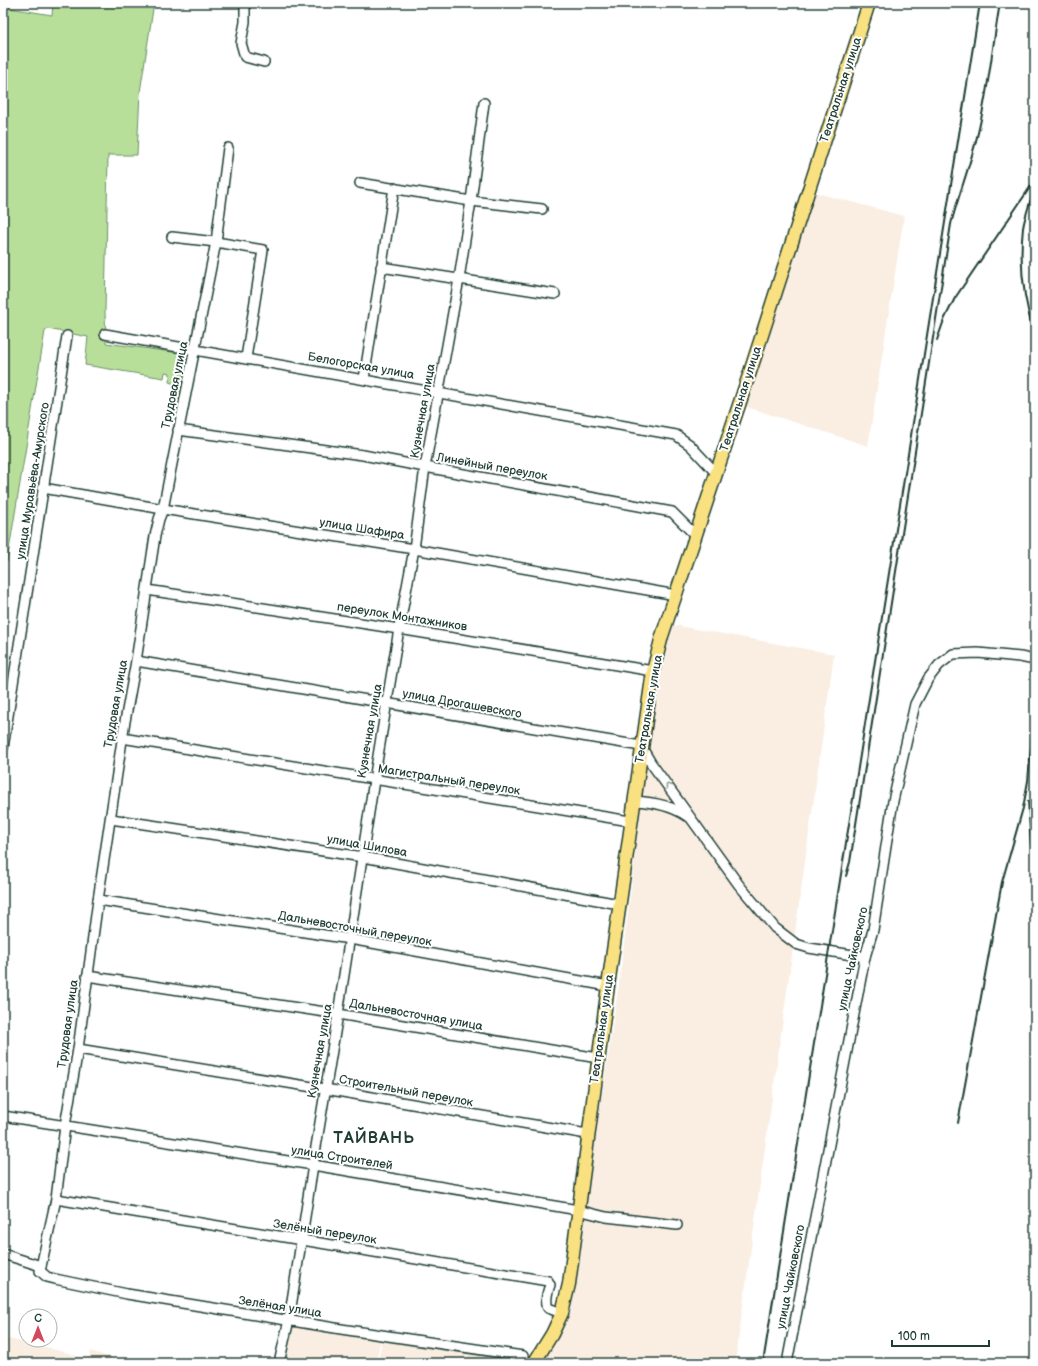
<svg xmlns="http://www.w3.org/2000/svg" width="1038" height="1366" font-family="'Balsamiq Sans',sans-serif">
<rect width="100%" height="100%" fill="#fff"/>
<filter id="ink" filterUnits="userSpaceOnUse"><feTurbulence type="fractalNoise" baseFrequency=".025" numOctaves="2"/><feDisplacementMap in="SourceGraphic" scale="8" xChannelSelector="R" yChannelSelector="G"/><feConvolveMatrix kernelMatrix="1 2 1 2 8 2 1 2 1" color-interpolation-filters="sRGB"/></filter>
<g filter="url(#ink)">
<g fill="#f9eee1">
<path d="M813,192L904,216L868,446L744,406Z"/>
<path d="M673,625L834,654L735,1363H542L570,1309L620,976L659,666Z"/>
<path d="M292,1325L381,1338L376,1363H283Z"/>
<path d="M3,1338L42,1346L88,1359L91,1351L125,1363H3Z"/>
<path d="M382,1339L519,1358L515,1363H378Z"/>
</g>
<path fill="#b8df9a" stroke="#6c8e67" d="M53,3H154L140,92L137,155H108L105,312L106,343L187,354L180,403L174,402L177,385L169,382L170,373L165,372L164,378L85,365L88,337L48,329L45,331L7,562L3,561V7L52,15Z"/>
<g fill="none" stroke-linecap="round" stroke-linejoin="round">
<defs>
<g id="minor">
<path d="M245,3V22L241,43L245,57L264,62"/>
<path d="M228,148L216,242L163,509L159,519L155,536L136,661L124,727L98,900L78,1049L65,1126L56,1199L40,1271L47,1277L55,1279L127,1294L341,1329L523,1356"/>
<path d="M360,183L471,201L542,209"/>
<path d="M172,237L216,242L263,250L246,358"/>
<path d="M381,267L555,294"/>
<path d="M105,334L676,435L690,445L716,473"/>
<path d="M364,379L394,188"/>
<path d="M178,430L363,455L425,467L672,512L696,536"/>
<path d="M43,488L163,509L414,549L676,595"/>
<path d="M147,590L399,629L653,671"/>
<path d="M136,661L641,746L651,763L739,885L775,928L796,944L809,948L865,957"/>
<path d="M122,738L630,821"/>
<path d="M3,748L67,336"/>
<path d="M634,801C653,802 671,805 687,816"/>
<path d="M111,819L363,857L619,904"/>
<path d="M98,900L350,939L608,986"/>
<path d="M87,976L338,1014L598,1058"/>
<path d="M78,1049L325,1089L587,1134"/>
<path d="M3,1116L313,1165L578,1210L606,1217L677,1225"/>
<path d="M56,1199L548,1281L550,1285C547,1293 545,1300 548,1308L562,1313"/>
<path d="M3,1254L41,1266"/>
<path d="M279,1363L289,1320L313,1165L338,1014L374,780L399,629L414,549L425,467L459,279L471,201L484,103"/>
<path d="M787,1363L865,957L873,930L893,801L915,704L928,679L939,665L953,654L978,653L1020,657L1035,660"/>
</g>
<path id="major" d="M534,1363L552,1334L562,1313L569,1284L608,986L653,671L662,636L752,366L869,3"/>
</defs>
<use href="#minor" stroke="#1f3d34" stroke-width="12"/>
<use href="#major" stroke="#1f3d34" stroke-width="15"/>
<use href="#minor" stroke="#fff" stroke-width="9"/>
<use href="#major" stroke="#f9e181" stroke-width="12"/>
<g stroke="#1f3d34" stroke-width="2">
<path d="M1035,187C1031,200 1025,215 1023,228C1019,264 1024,302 1035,336"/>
<path d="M937,340L944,320L955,298L1035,180"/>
<path d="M1028,801L1031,844L1035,852"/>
<path d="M846,876L850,862L951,224C960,190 973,158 980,124C989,84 993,43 1000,3"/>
<path d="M958,1123L1002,882L1023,808L1028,781L1035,702"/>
<path d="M763,1363L980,3"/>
</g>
</g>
<defs><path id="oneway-chevron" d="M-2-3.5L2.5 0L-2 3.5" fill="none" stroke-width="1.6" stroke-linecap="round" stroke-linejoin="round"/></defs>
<use stroke="#8f9e9a" href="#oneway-chevron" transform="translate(668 786) rotate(-127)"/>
</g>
<g text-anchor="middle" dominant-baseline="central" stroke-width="4" stroke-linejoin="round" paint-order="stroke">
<g font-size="12" fill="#1f3d34" stroke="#fff">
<text transform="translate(841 90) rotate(-72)">Театральная улица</text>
<text transform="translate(361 366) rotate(10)">Белогорская улица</text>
<text transform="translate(175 385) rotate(-78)">Трудовая улица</text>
<text transform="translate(741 399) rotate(-72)">Театральная улица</text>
<text transform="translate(423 411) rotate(-80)">Кузнечная улица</text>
<text transform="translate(492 467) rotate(10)">Линейный переулок</text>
<text transform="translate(33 481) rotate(-81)">улица Муравьёва-Амурского</text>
<text transform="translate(362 529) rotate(9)">улица Шафира</text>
<text transform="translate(402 617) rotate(9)">переулок Монтажников</text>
<text transform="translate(116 704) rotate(-80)">Трудовая улица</text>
<text transform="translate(462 704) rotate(10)">улица Дрогашевского</text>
<text transform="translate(649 709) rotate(-80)">Театральная улица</text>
<text transform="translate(370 731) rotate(-80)">Кузнечная улица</text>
<text transform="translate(449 780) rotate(9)">Магистральный переулок</text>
<text transform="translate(367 846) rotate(10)">улица Шилова</text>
<text transform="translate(355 929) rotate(10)">Дальневосточный переулок</text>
<text transform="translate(853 959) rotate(-78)">улица Чайковского</text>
<text transform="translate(416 1015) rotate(10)">Дальневосточная улица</text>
<text transform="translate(68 1024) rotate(-82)">Трудовая улица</text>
<text transform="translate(602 1029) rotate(-82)">Театральная улица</text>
<text transform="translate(320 1051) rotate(-80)">Кузнечная улица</text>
<text transform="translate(406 1091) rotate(10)">Строительный переулок</text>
<text transform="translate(342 1158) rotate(9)">улица Строителей</text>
<text transform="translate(325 1232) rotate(9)">Зелёный переулок</text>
<text transform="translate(791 1277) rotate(-79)">улица Чайковского</text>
<text transform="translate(280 1307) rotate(9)">Зелёная улица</text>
</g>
<g font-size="16" font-weight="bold" letter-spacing="1" fill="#1f3d34" stroke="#fff">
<text x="374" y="1138">ТАЙВАНЬ</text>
</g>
</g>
<rect width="1038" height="1366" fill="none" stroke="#fff" stroke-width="16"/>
<rect x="8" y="8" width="1022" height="1350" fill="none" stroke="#1f3d34" stroke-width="1.5" filter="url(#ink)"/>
<g transform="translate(38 1328)"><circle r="19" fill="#ffffff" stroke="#a5b1ae"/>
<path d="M0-3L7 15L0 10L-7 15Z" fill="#d1495b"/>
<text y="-6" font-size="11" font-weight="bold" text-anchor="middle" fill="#1f3d34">С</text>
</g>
<path d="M892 1340v6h97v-6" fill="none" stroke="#1f3d34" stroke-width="2"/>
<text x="898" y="1340" font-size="12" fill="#1f3d34" stroke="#ffffff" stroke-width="3" paint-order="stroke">100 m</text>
</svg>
